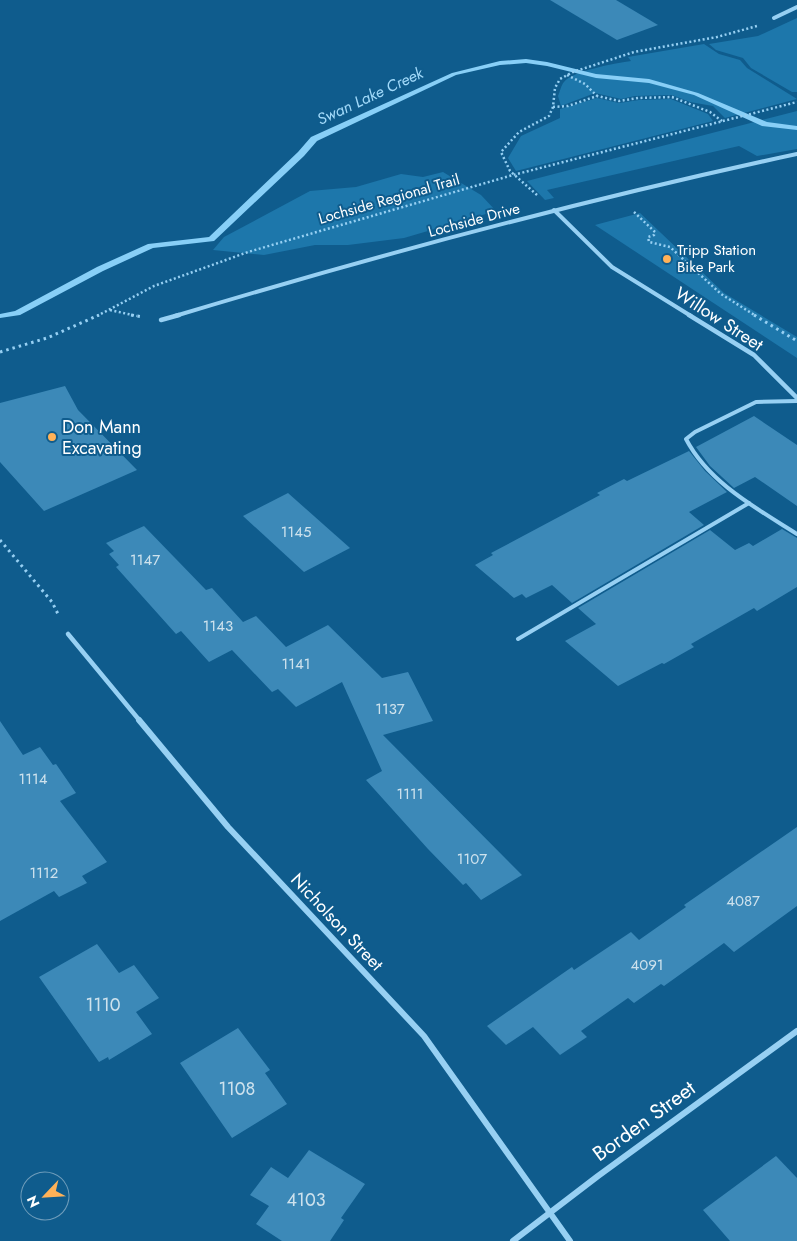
<svg xmlns="http://www.w3.org/2000/svg" width="797" height="1241" font-family="Jost,sans-serif">
<rect width="100%" height="100%" fill="#0f5c8d"/>
<g fill="#1d77ab">
<path d="M797,18V92H792L751,68L743,58L716,50L709,44L758,36Z"/>
<path d="M704,44L719,54L740,60L747,68L797,99L725,118L713,106L690,102L672,95L635,96L621,99L595,93L561,106L558,96C560,92 561,85 564,82C572,71 617,63 631,61L628,57Z"/>
<path d="M597,98L619,103L639,100L671,99L708,114L713,121L516,171L508,158L521,136L560,118V109Z"/>
<path d="M797,111V149L757,156L739,146L547,190L554,198L545,200L527,181Z"/>
<path d="M443,172L481,195L496,211L404,238L348,245H315L264,255L213,250L224,237L310,191L356,187L401,174L423,177Z"/>
<path d="M640,213L724,293L797,337V358L595,225Z"/>
</g>
<g fill="none" stroke-linecap="round" stroke-linejoin="round">
<path fill="#88cff7" fill-rule="evenodd" d="M526,59L547,62L596,74L649,79L698,93L767,122L797,126V130L762,126L694,95L649,83L596,78L547,66L526,63L500,65L456,75L317,141L304,156L214,241L153,248L103,271L20,315L0,318V314L15,311L97,267L148,244L209,237L298,152L311,137L452,73L500,61Z"/>
</g>
<g fill="#3c89b8">
<path d="M550,0H616L658,25L617,40Z"/>
<path d="M65,386L78,410L137,470L44,511L0,462V403Z"/>
<path d="M754,416L797,445V506L755,477L734,488L710,466L696,447Z"/>
<path d="M689,451L705,471L727,492L689,512L704,525L572,603L552,585L526,598L522,594L514,598L475,565L493,555L491,553L600,495L597,493L624,479L627,481Z"/>
<path d="M288,493L350,548L304,572L243,516Z"/>
<path d="M144,526L206,590L212,588L243,622L256,616L286,647L328,625L382,678L408,672L433,721L383,735L522,875L481,900L466,883L463,885L428,849L366,780L382,771L342,682L296,707L278,689L272,692L232,650L209,662L181,631L176,634L116,567L119,565L109,554L114,551L106,543Z"/>
<path d="M782,529L797,538V587L757,611L754,608L691,644L694,647L664,664L662,663L618,686L565,641L596,624L578,608L710,530L735,550L749,543L753,546Z"/>
<path d="M0,721L23,755L40,747L53,765L56,764L76,793L60,801L107,862L82,876L87,883L59,897L54,891L0,921Z"/>
<path d="M797,827V906L734,952L724,943L664,986L661,984L634,1003L628,998L581,1031L587,1037L560,1055L533,1027L506,1045L487,1026L572,967L574,970L631,932L639,940L686,907L684,905Z"/>
<path d="M97,944L119,973L134,965L159,998L136,1012L152,1034L109,1060L108,1057L99,1062L39,977Z"/>
<path d="M238,1028L270,1070L265,1073L287,1104L232,1138L180,1063Z"/>
<path d="M309,1150L365,1184L341,1218L344,1220L330,1241H282L256,1224L269,1206L250,1195L271,1167L288,1178Z"/>
<path d="M776,1156L797,1178V1241H730L703,1210Z"/>
</g>
<g fill="none" stroke-linecap="round" stroke-linejoin="round">
<g stroke="#97d0f3" stroke-width="2.5" stroke-dasharray="2 2.5" stroke-linecap="butt">
<path d="M567,75L585,84L597,96"/>
<path d="M553,107L568,106L597,96L619,101L638,98L672,97L710,112L722,121"/>
<path d="M537,195L510,171L501,152L519,132L549,116L553,107L555,88L560,79L573,72L634,52L717,37L757,26"/>
<path d="M634,212L655,232L654,235L648,237L649,242L670,247L721,294L756,316"/>
<path d="M110,310L137,316"/>
<path d="M97,316L154,286L248,252L513,175L797,102"/>
</g>
<g stroke="#97d0f3" stroke-width="3" stroke-dasharray="2.5 4" stroke-linecap="butt">
<path d="M131,315L143,317"/>
<path d="M754,315L797,341"/>
<path d="M0,352L47,338L99,315"/>
<path d="M0,540L52,602L59,616"/>
</g>
<g stroke="#97d0f3" stroke-width="4">
<path d="M797,401L756,402L695,432L686,439C709,483 756,508 797,534"/>
<path d="M518,639L749,503"/>
</g>
<g stroke="#97d0f3" stroke-width="4">
<path d="M774,18L797,7"/>
<path d="M554,210L612,267L691,316"/>
<path d="M175,316C381,254 587,199 797,154"/>
</g>
<g stroke="#97d0f3" stroke-width="4.5">
<path d="M689,315L754,355L797,398"/>
<path d="M161,320L179,315"/>
<path d="M68,634L140,721"/>
</g>
<g stroke="#97d0f3" stroke-width="6">
<path d="M139,720L228,827L424,1036L570,1241"/>
<path d="M513,1241L598,1176L797,1031"/>
</g>
</g>
<g fill="#ffb258" stroke="#0f5c8d" stroke-width="2">
<circle cx="667" cy="259" r="5"/>
<circle cx="52" cy="437" r="5"/>
</g>
<g text-anchor="middle" dominant-baseline="central" stroke-width="4" stroke-linejoin="round" paint-order="stroke">
<g font-size="15" fill="#fff" stroke="#0f5c8d">
<text transform="translate(389 199) rotate(-16)">Lochside Regional Trail</text>
<text transform="translate(474 220) rotate(-15)">Lochside Drive</text>
</g>
<g font-size="15" fill="#fff" stroke="#0f5c8d" text-anchor="start">
<text x="677" y="250">Tripp Station<tspan x="677" dy="17">Bike Park</tspan></text>
</g>
<g font-size="15" fill="#cee2ed">
<text x="296" y="532">1145</text>
<text x="145" y="560">1147</text>
<text x="218" y="626">1143</text>
<text x="296" y="664">1141</text>
<text x="390" y="709">1137</text>
<text x="33" y="779">1114</text>
<text x="410" y="794">1111</text>
<text x="472" y="859">1107</text>
<text x="44" y="873">1112</text>
<text x="743" y="901">4087</text>
<text x="647" y="965">4091</text>
</g>
<g font-size="16" font-style="italic" fill="#a2dafa" stroke="#0f5c8d">
<text transform="translate(370 96) rotate(-25)">Swan Lake Creek</text>
</g>
<g font-size="18" fill="#fff" stroke="#0f5c8d">
<text transform="translate(719 319) rotate(33)">Willow Street</text>
<text transform="translate(337 922) rotate(47)">Nicholson Street</text>
</g>
<g font-size="18" fill="#fff" stroke="#0f5c8d" text-anchor="start">
<text x="62" y="427">Don Mann<tspan x="62" dy="21">Excavating</tspan></text>
</g>
<g font-size="18" fill="#cee2ed">
<text x="103" y="1005">1110</text>
<text x="237" y="1089">1108</text>
<text x="306" y="1200">4103</text>
</g>
<g font-size="21" fill="#fff" stroke="#0f5c8d">
<text transform="translate(644 1121) rotate(-36)">Borden Street</text>
</g>
</g>
<g transform="translate(45 1196) rotate(245)"><circle r="24" fill="#0f5c8d" stroke="#6f9dbb"/>
<path d="M0-4L9 19L0 12L-9 19Z" fill="#ffb258"/>
<text y="-8" font-size="14" font-weight="bold" text-anchor="middle" fill="#ffffff">N</text>
</g>
</svg>
